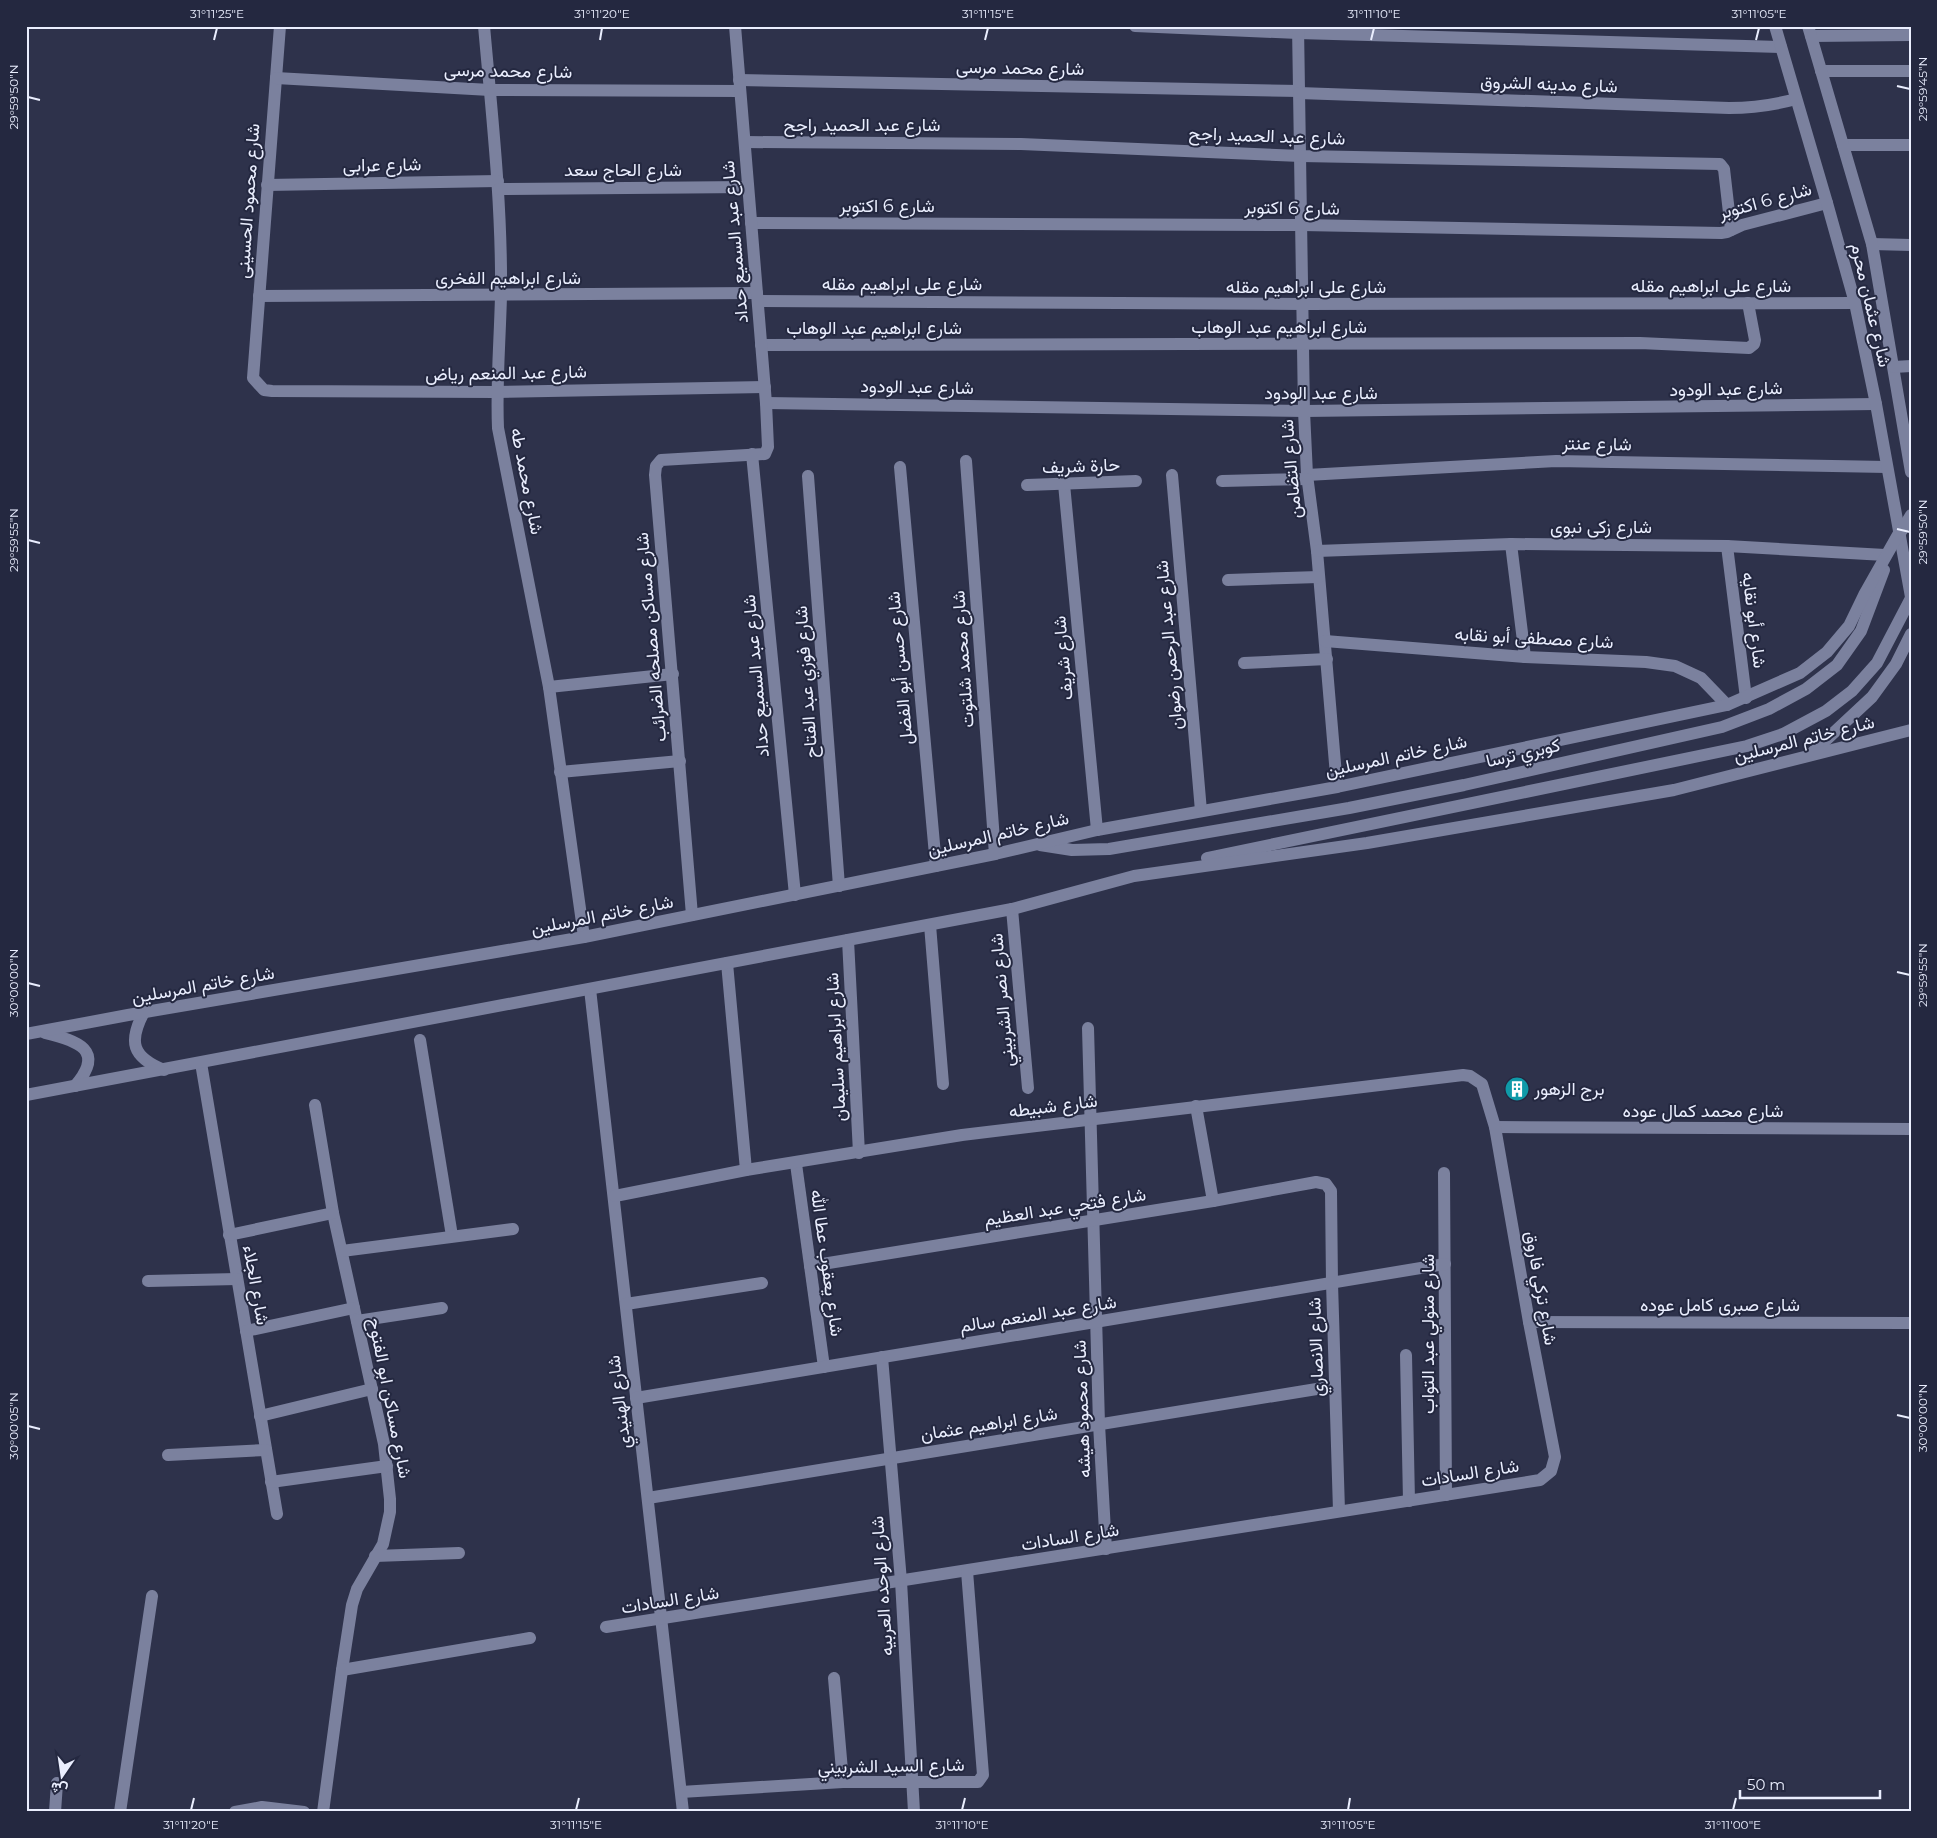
<svg xmlns="http://www.w3.org/2000/svg" width="1937" height="1838" font-family="Montserrat,Vazirmatn,sans-serif">
<rect width="100%" height="100%" fill="#2e324b"/>
<g fill="none" stroke-linecap="round" stroke-linejoin="round">
<g stroke="#7b819e" stroke-width="12">
<path d="M280,26L253,378L264,390L272,391L496,392L765,387"/>
<path d="M484,26C492,116 502,205 501,295C500,340 496,384 498,428L549,687L584,937"/>
<path d="M1135,26L1298,33L1781,47"/>
<path d="M1298,26L1304,411L1307,475L1317,551L1337,787"/>
<path d="M1811,36L1911,35"/>
<path d="M1821,71H1911"/>
<path d="M276,78L490,90L740,91"/>
<path d="M739,80L1299,91"/>
<path d="M1299,93L1729,108C1753,108 1774,105 1796,99"/>
<path d="M745,142L1021,144L1301,156L1720,164L1724,169L1731,230"/>
<path d="M1843,145H1911"/>
<path d="M267,185L498,181"/>
<path d="M499,189L748,187"/>
<path d="M751,223L1302,225L1721,233L1727,232L1742,225L1827,203"/>
<path d="M1872,244L1911,245"/>
<path d="M259,296L757,293"/>
<path d="M758,301L1303,304L1855,303"/>
<path d="M761,345L1640,343L1749,348L1754,344L1755,340L1748,303"/>
<path d="M766,403L1304,411L1876,404"/>
<path d="M752,454L795,895"/>
<path d="M966,461L995,854"/>
<path d="M900,467L936,866"/>
<path d="M1172,475L1201,811"/>
<path d="M1307,475L1556,461L1887,467"/>
<path d="M808,476L839,886"/>
<path d="M1222,481L1307,479"/>
<path d="M1064,484L1097,830"/>
<path d="M1027,485L1136,481"/>
<path d="M1511,544L1525,657"/>
<path d="M1727,546L1746,698"/>
<path d="M1317,551L1511,544L1727,546L1885,555"/>
<path d="M1228,580L1319,577"/>
<path d="M1325,641L1525,657L1646,662L1675,666L1701,678L1727,705"/>
<path d="M1244,663L1327,659"/>
<path d="M549,687L673,674"/>
<path d="M560,772L680,761"/>
<path d="M1012,909L1028,1088"/>
<path d="M692,915L655,475L656,466L661,460L765,454L768,447L766,403L735,26"/>
<path d="M930,925L943,1084"/>
<path d="M848,940L859,1153"/>
<path d="M727,963L746,1170"/>
<path d="M590,989L683,1812"/>
<path d="M1088,1028L1099,1424L1106,1549"/>
<path d="M420,1040L452,1236"/>
<path d="M201,1063L277,1514"/>
<path d="M315,1105L333,1213L384,1444L390,1499V1512L383,1544L357,1589L352,1605L342,1670L323,1812"/>
<path d="M1196,1106L1213,1201"/>
<path d="M1495,1127L1911,1129"/>
<path d="M796,1164L824,1367"/>
<path d="M1444,1173L1446,1495"/>
<path d="M229,1235L333,1213"/>
<path d="M342,1251L513,1229"/>
<path d="M810,1266L1213,1201L1316,1182L1326,1184L1331,1191L1332,1283L1339,1511"/>
<path d="M148,1281L237,1279"/>
<path d="M626,1304L762,1283"/>
<path d="M357,1321L442,1308"/>
<path d="M1529,1322L1911,1323"/>
<path d="M246,1331L354,1308"/>
<path d="M1406,1355L1409,1501"/>
<path d="M882,1357L901,1581L914,1812"/>
<path d="M636,1398L1445,1264"/>
<path d="M260,1416L372,1389"/>
<path d="M168,1455L266,1450"/>
<path d="M271,1482L387,1466"/>
<path d="M648,1498L1335,1386"/>
<path d="M375,1556L459,1553"/>
<path d="M606,1627L1540,1480L1551,1471L1555,1457L1529,1322L1495,1127L1482,1084L1470,1076L1463,1075L962,1135L746,1170L615,1196"/>
<path d="M342,1670L530,1638"/>
<path d="M834,1678L843,1782"/>
<path d="M681,1792L843,1782H978L983,1775L967,1571"/>
<path d="M55,1812L57,1783"/>
<path d="M120,1812L152,1596"/>
<path d="M235,1812L262,1807L304,1812"/>
</g>
<g stroke="#7b819e" stroke-width="12">
<path d="M1775,26L1827,203L1855,303L1876,404L1911,597"/>
<path d="M1808,26L1872,244L1911,472"/>
<path d="M1894,367L1911,366"/>
<path d="M1896,540L1911,515"/>
<path d="M1812,753L1872,697L1896,664L1911,634"/>
<path d="M1040,845L1072,850L1109,849L1349,808L1464,785L1722,727L1769,709L1806,689L1837,665L1861,631L1884,570"/>
<path d="M1207,858L1747,746L1783,734L1826,711L1852,691L1877,663L1911,598"/>
<path d="M144,1012C128,1042 132,1057 164,1070"/>
<path d="M45,1033C78,1041 106,1050 75,1086"/>
<path d="M26,1034L128,1015L584,937L995,854L1097,830L1337,787L1727,705L1800,673L1827,652L1849,626L1864,595L1899,533"/>
<path d="M26,1095L1012,909L1134,876L1367,843L1674,790L1911,730"/>
</g>
</g>
<path fill="none" stroke="#eaeefe" stroke-width="2" d="M214,40L217,28M600,40L602,28M985,40L988,28M1371,40L1374,28M1756,40L1759,28M1897,86L1910,89M28,97L40,100M1897,529L1910,532M28,540L40,543M1897,972L1910,975M28,983L40,986M1897,1415L1910,1418M28,1426L40,1429M191,1810L194,1798M576,1810L579,1798M962,1810L965,1798M1348,1810L1350,1798M1733,1810L1736,1798"/>
<defs>
<symbol id="building-disc" viewBox="-11 -11 22 22"><circle r="9.5" fill="#0f9aa8" stroke="#242840"/><path d="M-4-6H4V6H1V3H-1V6H-4ZM-2.5-4.3h1.7v1.8h-1.7ZM.8-4.3h1.7v1.8H.8ZM-2.5-1h1.7V.8h-1.7ZM.8-1h1.7V.8H.8Z" fill="#fff"/></symbol>
</defs>
<g fill-rule="evenodd">
<use href="#building-disc" x="1503" y="1075" width="28" height="28"/>
</g>
<g text-anchor="middle" dominant-baseline="central" stroke-width="4" stroke-linejoin="round" paint-order="stroke">
<g font-size="18" fill="#eaeefe" stroke="#242840">
<text transform="translate(1020 68) rotate(1)">شارع محمد مرسى</text>
<text transform="translate(508 71) rotate(1)">شارع محمد مرسى</text>
<text transform="translate(1549 84) rotate(2)">شارع مدينه الشروق</text>
<text x="862" y="125">شارع عبد الحميد راجح</text>
<text transform="translate(1267 136) rotate(2)">شارع عبد الحميد راجح</text>
<text transform="translate(382 165) rotate(-1)">شارع عرابى</text>
<text x="623" y="170">شارع الحاج سعد</text>
<text transform="translate(248 201) rotate(-86)">شارع محمود الحسينى</text>
<text transform="translate(1765 201) rotate(-15)">شارع 6 اكتوبر</text>
<text x="887" y="206">شارع 6 اكتوبر</text>
<text transform="translate(1292 208) rotate(1)">شارع 6 اكتوبر</text>
<text transform="translate(735 242) rotate(-95)">شارع عبد السميع حداد</text>
<text x="508" y="278">شارع ابراهيم الفخرى</text>
<text x="902" y="284">شارع على ابراهيم مقله</text>
<text x="1711" y="286">شارع على ابراهيم مقله</text>
<text x="1306" y="287">شارع على ابراهيم مقله</text>
<text transform="translate(1871 305) rotate(77)">شارع عثمان محرم</text>
<text x="1279" y="327">شارع ابراهيم عبد الوهاب</text>
<text x="874" y="328">شارع ابراهيم عبد الوهاب</text>
<text transform="translate(506 373) rotate(-1)">شارع عبد المنعم رياض</text>
<text transform="translate(917 387) rotate(1)">شارع عبد الودود</text>
<text transform="translate(1726 389) rotate(-1)">شارع عبد الودود</text>
<text x="1321" y="393">شارع عبد الودود</text>
<text transform="translate(1597 444) rotate(1)">شارع عنتر</text>
<text transform="translate(1081 466) rotate(-2)">حارة شريف</text>
<text transform="translate(1291 469) rotate(-95)">شارع التضامن</text>
<text transform="translate(527 481) rotate(79)">شارع محمد طه</text>
<text x="1601" y="527">شارع زكى نبوى</text>
<text transform="translate(1754 620) rotate(83)">شارع أبو نقايه</text>
<text transform="translate(651 637) rotate(-95)">شارع مساكن مصلحه الضرائب</text>
<text transform="translate(1534 638) rotate(3)">شارع مصطفى أبو نقابه</text>
<text transform="translate(1169 645) rotate(-95)">شارع عبد الرحمن رضوان</text>
<text transform="translate(1063 658) rotate(-95)">شارع شريف</text>
<text transform="translate(963 659) rotate(-94)">شارع محمد شلتوت</text>
<text transform="translate(900 668) rotate(-95)">شارع حسن أبو الفضل</text>
<text transform="translate(756 676) rotate(-95)">شارع عبد السميع حداد</text>
<text transform="translate(806 682) rotate(-94)">شارع فوزي عبد الفتاح</text>
<text transform="translate(1804 739) rotate(-14)">شارع خاتم المرسلين</text>
<text transform="translate(1523 753) rotate(-13)">كوبري ترسا</text>
<text transform="translate(1396 756) rotate(-12)">شارع خاتم المرسلين</text>
<text transform="translate(998 834) rotate(-13)">شارع خاتم المرسلين</text>
<text transform="translate(602 915) rotate(-11)">شارع خاتم المرسلين</text>
<text transform="translate(203 985) rotate(-10)">شارع خاتم المرسلين</text>
<text transform="translate(1002 1000) rotate(-95)">شارع نصر الشربيني</text>
<text transform="translate(836 1047) rotate(-93)">شارع ابراهيم سليمان</text>
<text transform="translate(1053 1106) rotate(-7)">شارع شبيطه</text>
<text x="1703" y="1111">شارع محمد كمال عوده</text>
<text transform="translate(1065 1207) rotate(-9)">شارع فتحي عبد العظيم</text>
<text transform="translate(827 1263) rotate(82)">شارع يعقوب عطا الله</text>
<text transform="translate(256 1285) rotate(80)">شارع الجلاء</text>
<text transform="translate(1541 1288) rotate(80)">شارع تركي فاروق</text>
<text x="1720" y="1305">شارع صبرى كامل عوده</text>
<text transform="translate(1038 1314) rotate(-9)">شارع عبد المنعم سالم</text>
<text transform="translate(1428 1334) rotate(-90)">شارع متولي عبد التواب</text>
<text transform="translate(1316 1347) rotate(-92)">شارع الانصاري</text>
<text transform="translate(390 1398) rotate(79)">شارع مساكن ابو الفتوح</text>
<text transform="translate(619 1402) rotate(-97)">شارع الهنيدي</text>
<text transform="translate(1082 1409) rotate(-92)">شارع محمود هيشه</text>
<text transform="translate(989 1424) rotate(-9)">شارع ابراهيم عثمان</text>
<text transform="translate(1470 1473) rotate(-9)">شارع السادات</text>
<text transform="translate(1070 1537) rotate(-9)">شارع السادات</text>
<text transform="translate(882 1586) rotate(-94)">شارع الوحده العربيه</text>
<text transform="translate(670 1600) rotate(-9)">شارع السادات</text>
<text transform="translate(891 1766) rotate(-1)">شارع السيد الشربيني</text>
</g>
<g font-size="18" fill="#eaeefe" stroke="#242840" text-anchor="start">
<text x="1534" y="1089">برج الزهور</text>
</g>
</g>
<rect width="1937" height="1838" fill="none" stroke="#242840" stroke-width="55"/>
<g transform="translate(62 1776) rotate(193)" stroke="#242840" stroke-width="4" paint-order="stroke">
<path d="M0-4L9 19L0 12L-9 19Z" fill="#eaeefe"/>
<text y="-8" font-size="14" font-weight="bold" text-anchor="middle" fill="#eaeefe">ش</text>
</g>
<path d="M1740 1790v8h140v-8" fill="none" stroke="#eaeefe" stroke-width="2.5"/>
<text x="1747" y="1790" font-size="15" fill="#eaeefe" stroke="#242840" stroke-width="4" paint-order="stroke">50 m</text>
<rect x="28" y="28" width="1882" height="1782" fill="none" stroke="#eaeefe" stroke-width="2"/>
<g font-size="12" text-anchor="middle" fill="#eaeefe">
<text x="217" y="18">31°11'25"E</text>
<text x="602" y="18">31°11'20"E</text>
<text x="988" y="18">31°11'15"E</text>
<text x="1374" y="18">31°11'10"E</text>
<text x="1759" y="18">31°11'05"E</text>
<text transform="translate(1923 89) rotate(-90)" y="4">29°59'45"N</text>
<text transform="translate(14 97) rotate(-90)" y="4">29°59'50"N</text>
<text transform="translate(1923 532) rotate(-90)" y="4">29°59'50"N</text>
<text transform="translate(14 540) rotate(-90)" y="4">29°59'55"N</text>
<text transform="translate(1923 975) rotate(-90)" y="4">29°59'55"N</text>
<text transform="translate(14 983) rotate(-90)" y="4">30°00'00"N</text>
<text transform="translate(1923 1418) rotate(-90)" y="4">30°00'00"N</text>
<text transform="translate(14 1426) rotate(-90)" y="4">30°00'05"N</text>
<text x="191" y="1829">31°11'20"E</text>
<text x="576" y="1829">31°11'15"E</text>
<text x="962" y="1829">31°11'10"E</text>
<text x="1348" y="1829">31°11'05"E</text>
<text x="1733" y="1829">31°11'00"E</text>
</g>
</svg>
